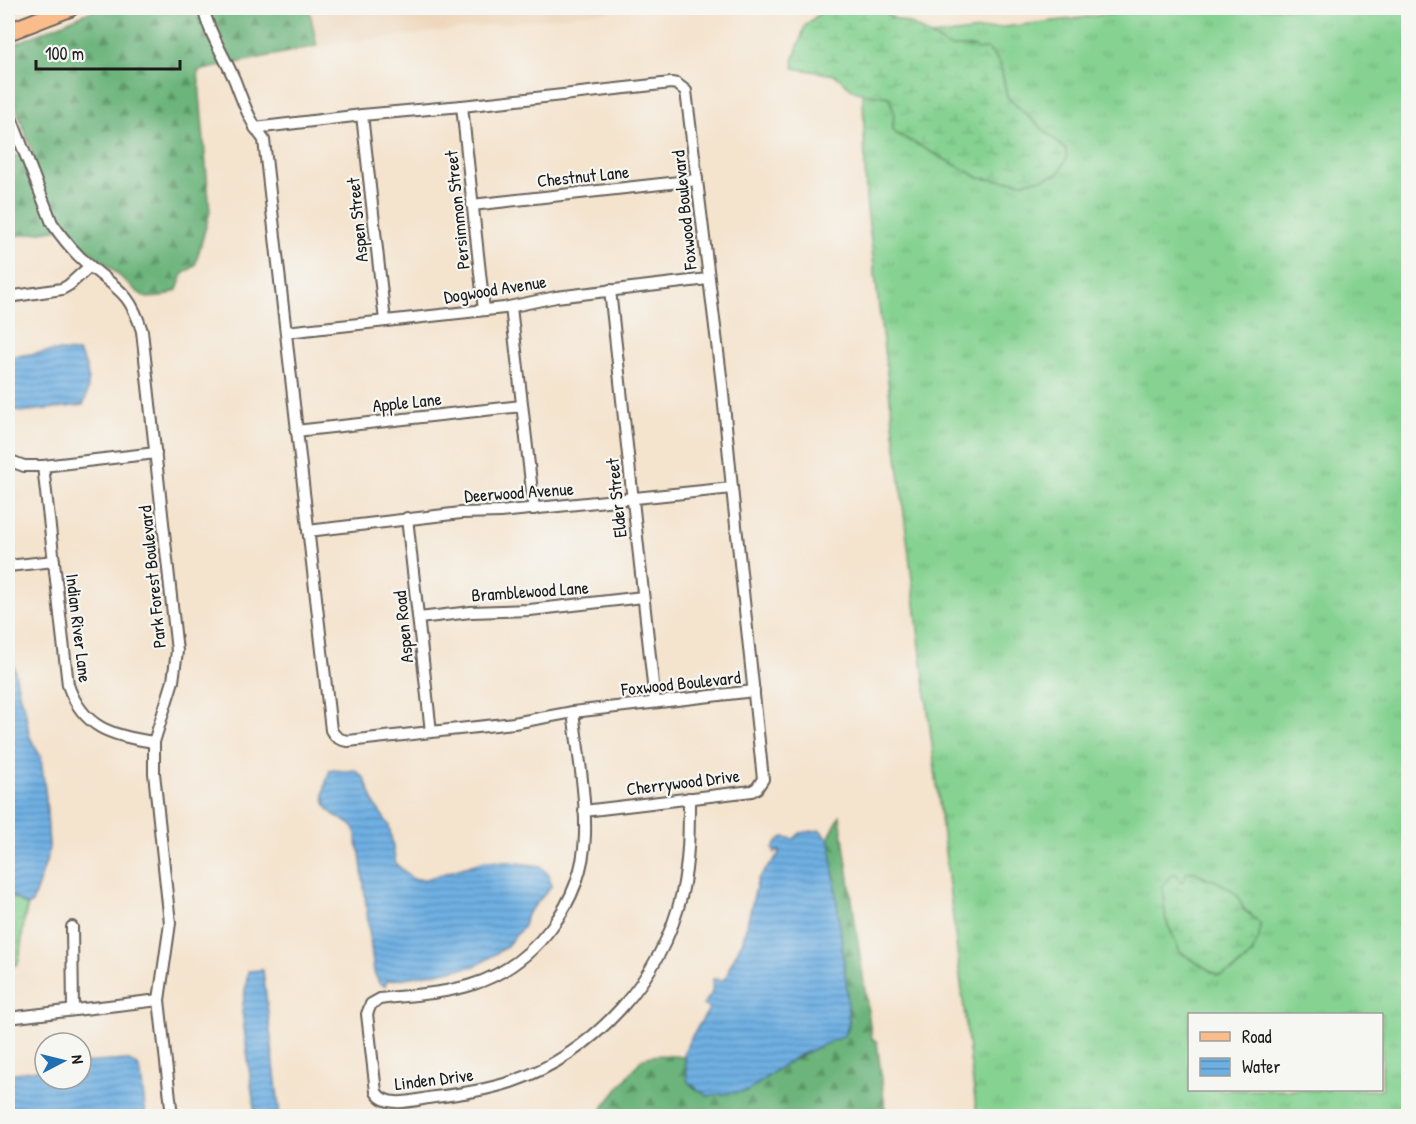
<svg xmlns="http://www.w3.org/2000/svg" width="1416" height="1124" font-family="'Patrick Hand',sans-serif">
<defs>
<pattern id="grass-tufts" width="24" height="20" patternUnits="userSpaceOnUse" patternTransform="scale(1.5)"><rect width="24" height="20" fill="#85d291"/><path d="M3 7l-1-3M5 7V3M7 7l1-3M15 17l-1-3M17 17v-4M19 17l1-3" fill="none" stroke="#72b47c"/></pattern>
<pattern id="forest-firs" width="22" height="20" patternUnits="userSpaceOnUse" patternTransform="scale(1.5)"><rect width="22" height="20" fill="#6cb47b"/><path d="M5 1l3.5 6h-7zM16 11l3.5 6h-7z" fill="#589264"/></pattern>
<pattern id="wetland-marsh" width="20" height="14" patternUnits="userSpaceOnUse" patternTransform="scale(1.5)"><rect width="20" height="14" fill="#85d291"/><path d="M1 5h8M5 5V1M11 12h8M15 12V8" fill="none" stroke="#72b47c"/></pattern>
<pattern id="water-rules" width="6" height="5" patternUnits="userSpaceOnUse" patternTransform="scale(1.5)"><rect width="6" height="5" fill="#6fb0e3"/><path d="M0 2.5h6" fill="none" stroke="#5a8eb7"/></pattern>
</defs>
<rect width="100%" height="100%" fill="#f6f6f2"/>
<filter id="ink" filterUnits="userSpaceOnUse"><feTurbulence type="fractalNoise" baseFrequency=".0167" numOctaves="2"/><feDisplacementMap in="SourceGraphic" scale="12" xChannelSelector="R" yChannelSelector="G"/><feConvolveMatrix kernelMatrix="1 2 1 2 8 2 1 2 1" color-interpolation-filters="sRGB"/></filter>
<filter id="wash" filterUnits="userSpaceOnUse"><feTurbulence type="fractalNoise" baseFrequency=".008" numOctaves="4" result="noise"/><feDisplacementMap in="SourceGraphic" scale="24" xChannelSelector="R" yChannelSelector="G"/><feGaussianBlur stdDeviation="1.35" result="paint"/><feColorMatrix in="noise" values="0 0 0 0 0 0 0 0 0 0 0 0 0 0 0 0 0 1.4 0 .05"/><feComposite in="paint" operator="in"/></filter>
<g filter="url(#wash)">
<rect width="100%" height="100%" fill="#f4e3cd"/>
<path fill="#eed7bb" d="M309,8H610V11L317,46Z"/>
<path fill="url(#grass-tufts)" stroke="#507756" stroke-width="1.5" fill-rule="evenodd" d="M1160,8H1408V1116H977L866,200L863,93L889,97L894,112L893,129L897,134L980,178L1022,182L1041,179L1066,150L1007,97L1000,63L988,49L976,50L975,47H949L931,36ZM1195,872C1206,880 1219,881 1230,889C1241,896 1239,909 1251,914L1246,960L1232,971L1217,975L1180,952L1166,920L1162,886L1179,880L1183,882ZM1190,1014H1382V1090H1190Z"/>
<g fill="url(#forest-firs)" stroke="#44684c" stroke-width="1.5">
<path d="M98,8H309L317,46L198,71L210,212L195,266L183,274L177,290L163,297L147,298L136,291L105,263L61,229L8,237V156L33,154L8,86V47Z"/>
<path d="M840,816L872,1039L877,1042L886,1116H593L598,1114L641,1060C653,1052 671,1056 684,1057L688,1082L697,1090L748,1091L783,1065L847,1032L849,1023L846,982L829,837Z"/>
</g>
<g fill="url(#wetland-marsh)" stroke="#507756" stroke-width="1.5">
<path d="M826,8H881L891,17L911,24L949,47H975L976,50L988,49L1000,63L1007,97L1066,150L1067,157L1059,174L1041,179L1022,182L980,178L897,134L893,129L894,112L889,97L856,92L835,75L794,68L793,61L805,26Z"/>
<path d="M1187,872H1195L1205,879L1215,880L1230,889L1238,896L1243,909L1260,923L1259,938L1251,955L1232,971L1223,975H1217L1180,952L1166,920L1162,886L1171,875L1175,874L1178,876L1179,880L1183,882Z"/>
<path d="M8,894L28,906C21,926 23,944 18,964L8,968Z"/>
</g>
<g fill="url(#water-rules)" stroke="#466680" stroke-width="1.5">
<path d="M55,351L78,352C90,366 91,388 83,405L20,412L8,406V357Z"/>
<path d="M8,637L20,697L25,708L29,735L41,758L46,798L49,846L48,856L32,903L28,906L8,894V756L14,753L15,744L8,738Z"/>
<path d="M330,770L347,771L355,770L365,779L375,805L389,825L396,864L413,879H426L485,861L511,862L540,866L549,875L551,887L527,914L524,926L505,948L476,966L387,981L385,986L379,983L374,972L360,853C355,845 359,833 352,826C348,822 341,820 336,816C318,805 324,786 330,770Z"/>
<path d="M820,830L830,841L846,982L849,1023L844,1036L800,1055L783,1065L748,1091L708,1096L688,1082L684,1053L690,1039L708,1011L709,1007L703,1005L712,993L713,979L723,980L727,976L729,968L743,940L758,879L779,854V850L775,853L773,849L778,840L784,837L794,839L800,833Z"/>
<path d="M263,970L280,1116H255L242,1011L248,971Z"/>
<path d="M127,1060L138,1066L141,1074L146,1116L8,1115V1074L45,1069V1079H81V1063Z"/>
</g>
</g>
<g filter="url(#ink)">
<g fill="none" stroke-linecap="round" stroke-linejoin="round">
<defs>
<g id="street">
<path d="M203,8C210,36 224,55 235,81C243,102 250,122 264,140L331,730C335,737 339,740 348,741L514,723L573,712L754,691"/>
<path d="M462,106L484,310"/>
<path d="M8,110L52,223C63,239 75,254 90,266C118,290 130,292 142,331L177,651L173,681L154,742V773L170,923L159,1000L172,1116"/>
<path d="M362,115L385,321"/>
<path d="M255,128L362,115L462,106L671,83L677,84L686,91L722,384L732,488L763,779L757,788L752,791L584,811"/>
<path d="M472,205L697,180"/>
<path d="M610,290L655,702"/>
<path d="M8,297L62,289L69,285L90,266"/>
<path d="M511,307L534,509"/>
<path d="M286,332L504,308L556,297L708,279"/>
<path d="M296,431L522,406"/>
<path d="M8,460L24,466H43L156,453"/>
<path d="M43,466L68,685C83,728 112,736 154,742"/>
<path d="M407,518L431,732"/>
<path d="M308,531L461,513L500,512L732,488"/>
<path d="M8,566L54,561"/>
<path d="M419,618L471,612L530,610L643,597"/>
<path d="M573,712C578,752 586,794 585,835C583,902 535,965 471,985C442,994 410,995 380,999L371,1004L367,1014L376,1092C387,1110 417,1099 435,1097C461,1094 486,1090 511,1082C594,1054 662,979 682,893C689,861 689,830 689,798"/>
<path d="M72,927L73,1010"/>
<path d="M8,1018L159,1000"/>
</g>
<path id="primary" d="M8,32L70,8"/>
</defs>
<use href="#street" stroke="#68625a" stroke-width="14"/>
<use href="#primary" stroke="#68625a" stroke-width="20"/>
<use href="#street" stroke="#fff" stroke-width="10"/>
<use href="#primary" stroke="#f9bc8a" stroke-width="16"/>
</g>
</g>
<g text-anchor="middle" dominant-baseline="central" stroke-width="4.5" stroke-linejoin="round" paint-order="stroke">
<g font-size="18" fill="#1c1c1c" stroke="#f6f6f2">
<text transform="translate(583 176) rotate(-6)">Chestnut Lane</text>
<text transform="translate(457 210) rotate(-96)">Persimmon Street</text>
<text transform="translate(684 210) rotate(-96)">Foxwood Boulevard</text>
<text transform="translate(357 220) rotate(-96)">Aspen Street</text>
<text transform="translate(495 289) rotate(-9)">Dogwood Avenue</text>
<text transform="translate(407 402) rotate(-6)">Apple Lane</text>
<text transform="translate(519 492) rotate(-4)">Deerwood Avenue</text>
<text transform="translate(616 498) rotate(-96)">Elder Street</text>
<text transform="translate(152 577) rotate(-96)">Park Forest Boulevard</text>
<text transform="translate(530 591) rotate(-4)">Bramblewood Lane</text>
<text transform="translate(403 627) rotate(-96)">Aspen Road</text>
<text transform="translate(79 628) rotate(83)">Indian River Lane</text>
<text transform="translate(681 683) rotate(-6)">Foxwood Boulevard</text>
<text transform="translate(683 782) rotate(-7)">Cherrywood Drive</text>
<text transform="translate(434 1079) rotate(-7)">Linden Drive</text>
</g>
</g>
<rect width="1416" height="1124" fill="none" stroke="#f6f6f2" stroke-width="30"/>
<rect x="1188" y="1013" width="195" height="78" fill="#f6f6f2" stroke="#9f9f9c" stroke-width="1.5"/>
<rect x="1200" y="1032" width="30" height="9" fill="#f9bc8a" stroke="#9f9f9c" stroke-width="1.5"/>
<text x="1242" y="1043" font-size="18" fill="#1c1c1c">Road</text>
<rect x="1200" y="1058" width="30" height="18" fill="url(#water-rules)" stroke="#9f9f9c" stroke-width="1.5"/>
<text x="1242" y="1073" font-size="18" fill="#1c1c1c">Water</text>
<g transform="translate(63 1061) rotate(83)"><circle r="28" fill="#f6f6f2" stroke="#9f9f9c" stroke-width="1.5"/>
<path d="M0-4.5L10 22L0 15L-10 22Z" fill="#1f6fb2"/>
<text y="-9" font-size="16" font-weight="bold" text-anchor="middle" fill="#1c1c1c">N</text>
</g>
<path d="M36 60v9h144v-9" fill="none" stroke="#1c1c1c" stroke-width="3"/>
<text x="45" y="60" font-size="18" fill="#1c1c1c" stroke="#f6f6f2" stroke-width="4.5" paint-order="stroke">100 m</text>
</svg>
